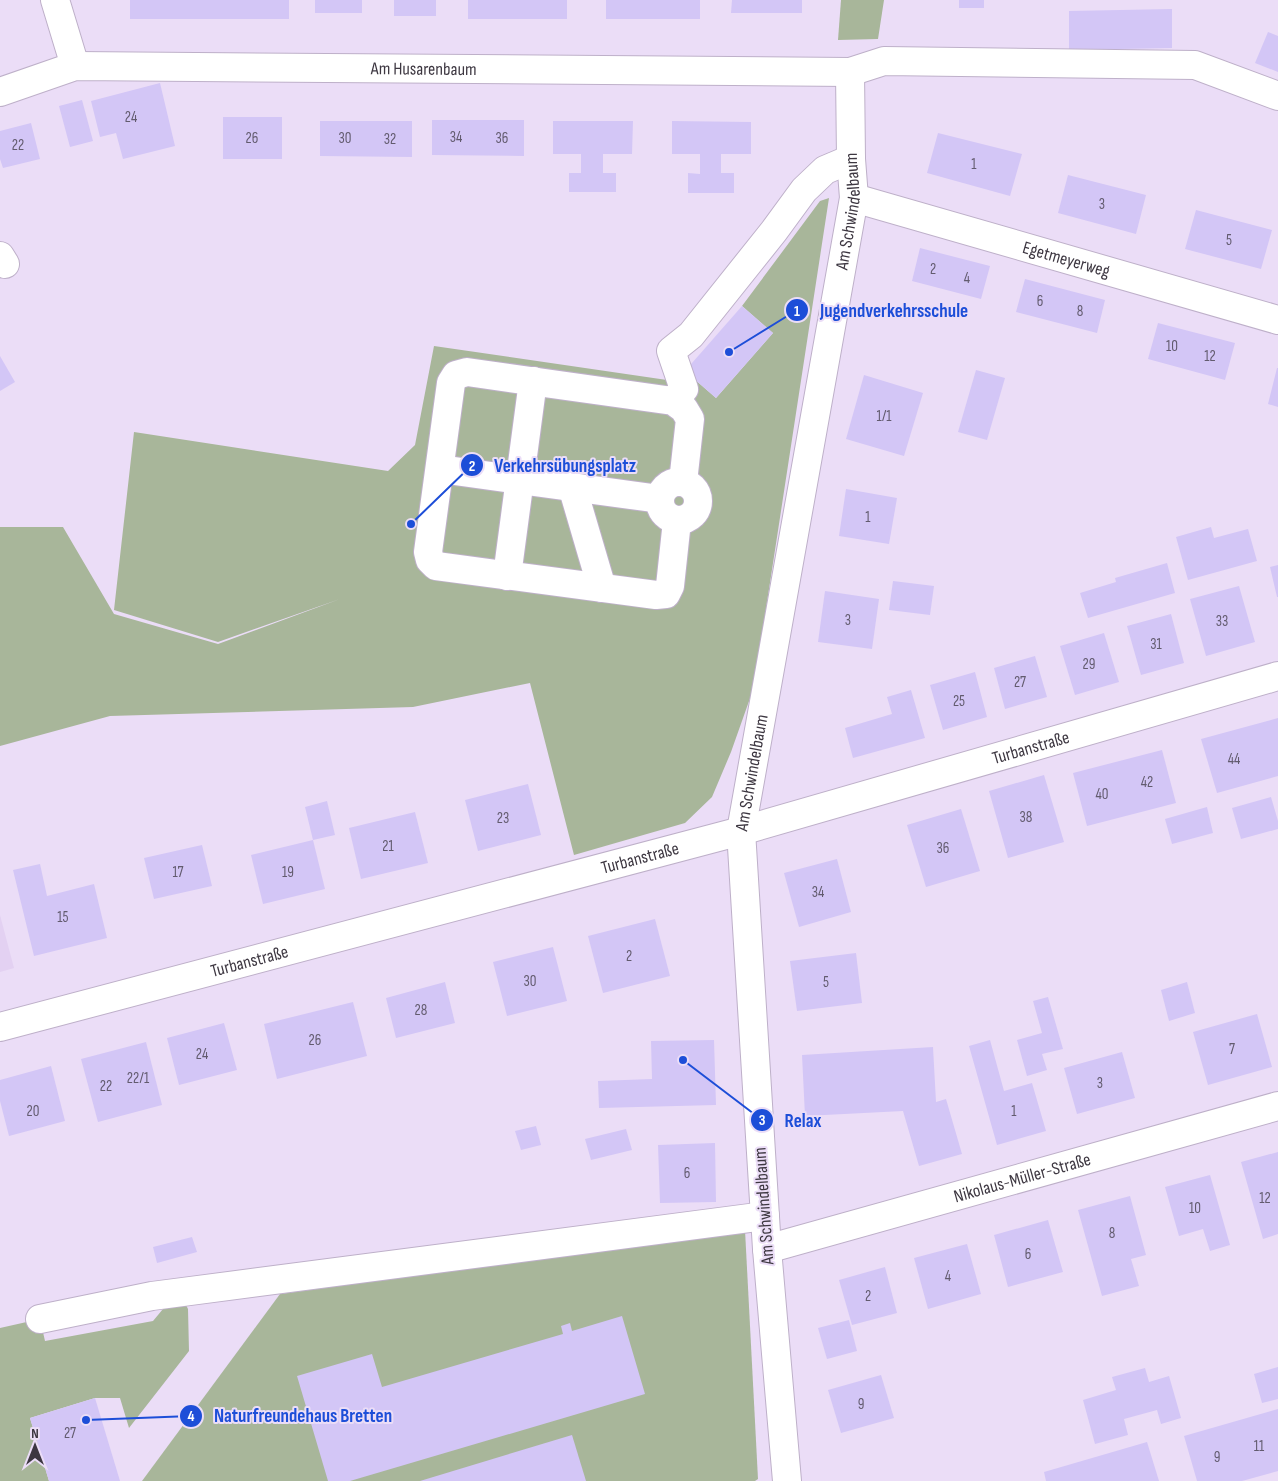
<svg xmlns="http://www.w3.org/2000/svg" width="1278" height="1481" font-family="'Sofia Sans Condensed',sans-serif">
<rect width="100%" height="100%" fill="#ebddf7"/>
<path fill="#e3d1f2" d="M0,915L14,968L0,972Z"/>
<g fill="#a8b69a">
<path d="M841,0H884L878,39L838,40Z"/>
<path d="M829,198L754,687L731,752L712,797L685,823L574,855L530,683L413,707L110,716L0,746V527H63L114,614L218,644L340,599L218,642L114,610L134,432L388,471L415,445L434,346L667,380L685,371L716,398L773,333L742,306L820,201Z"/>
<path d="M745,1230L758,1479L755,1481H142L280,1294Z"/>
<path d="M168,1303L186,1305L188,1309L189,1351L129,1428L120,1398H95L30,1418L49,1481H0V1328L40,1319L45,1341L153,1321Z"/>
</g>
<g fill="#d3c6f6">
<rect x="130" y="0" width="159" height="19"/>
<rect x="315" y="0" width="47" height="13"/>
<rect x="394" y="0" width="42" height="16"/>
<rect x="468" y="0" width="99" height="19"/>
<rect x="606" y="0" width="94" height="19"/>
<path d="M732,0H802V13H731Z"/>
<rect x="959" y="0" width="25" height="8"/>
<path d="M1172,9V48L1069,50V11Z"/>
<path d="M1268,32L1278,36V72L1255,63Z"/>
<path d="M160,83L175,146L123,159L116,133L100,137L91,101Z"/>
<path d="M82,100L93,141L70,147L59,106Z"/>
<rect x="223" y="117" width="59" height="42"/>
<path d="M432,120H524V156L432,155Z"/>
<path d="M320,121H412V157L320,156Z"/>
<path d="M553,121H633L632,154H603V173H616V192H569V173H581V154H553Z"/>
<path d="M672,121L751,122V154H721V173H734V193H688V173L700,174V154H672Z"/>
<path d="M31,123L40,159L3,168L0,159V131Z"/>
<path d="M938,133L1022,154L1010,196L927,173Z"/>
<path d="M1068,175L1146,195L1136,234L1058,213Z"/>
<path d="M1196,210L1272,230L1261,269L1185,249Z"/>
<path d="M920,248L990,266L981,299L912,281Z"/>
<path d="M1025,279L1105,300L1097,333L1016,312Z"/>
<path d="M742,306L773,333L716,398L685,371Z"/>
<path d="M1158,323L1235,343L1225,380L1148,359Z"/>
<path d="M0,356L15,382L0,391Z"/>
<path d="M1277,368H1278V407L1268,404Z"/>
<path d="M976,370L1005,378L987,440L958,432Z"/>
<path d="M864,375L923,393L904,456L846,439Z"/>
<path d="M846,489L897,498L889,544L839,536Z"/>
<path d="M1211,527L1214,538L1248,529L1257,561L1188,580L1176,537Z"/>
<path d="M1167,563L1175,593L1088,618L1080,593L1116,582L1115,578Z"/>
<path d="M1278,565V597H1277L1270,567Z"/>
<path d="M893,581L934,586L930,615L889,610Z"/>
<path d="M1239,586L1255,642L1206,656L1190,599Z"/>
<path d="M825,591L879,599L872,649L818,642Z"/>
<path d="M1171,614L1184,663L1141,675L1127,626Z"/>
<path d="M1104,633L1119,682L1075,695L1060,646Z"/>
<path d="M1035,656L1047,697L1005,709L994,668Z"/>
<path d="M975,672L987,717L943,730L930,685Z"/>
<path d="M911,690L925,738L853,758L845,728L892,714L887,697Z"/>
<path d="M1278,718V776L1217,793L1201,739Z"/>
<path d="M1162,750L1176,803L1087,826L1073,773Z"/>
<path d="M1044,775L1064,842L1008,858L989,791Z"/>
<path d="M528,784L541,835L478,851L465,800Z"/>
<path d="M1271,797L1278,821V829L1241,839L1232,808Z"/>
<path d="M327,801L335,835L313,840L305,807Z"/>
<path d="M1207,807L1213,833L1172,844L1165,819Z"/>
<path d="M961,809L980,871L926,887L907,825Z"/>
<path d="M415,812L428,863L361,879L349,828Z"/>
<path d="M313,840L325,889L263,904L251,855Z"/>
<path d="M202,845L212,886L154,899L144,858Z"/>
<path d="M837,859L851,912L799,927L784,873Z"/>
<path d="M40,864L47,896L94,884L107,938L34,956L13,870Z"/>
<path d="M655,919L670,976L603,993L588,936Z"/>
<path d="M553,947L567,1001L507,1016L493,962Z"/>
<path d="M856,953L862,1003L797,1011L790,961Z"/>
<path d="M445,982L455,1023L396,1038L386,998Z"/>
<path d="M1187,982L1195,1013L1169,1021L1161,990Z"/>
<path d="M1048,997L1063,1049L1042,1054L1047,1070L1027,1076L1017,1040L1042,1033L1033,1001Z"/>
<path d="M353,1002L367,1056L277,1079L264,1024Z"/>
<path d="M1257,1014L1272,1067L1208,1085L1193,1032Z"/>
<path d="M224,1023L237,1070L179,1085L167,1038Z"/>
<path d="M714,1040L716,1105L599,1108L598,1081L652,1079L651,1041Z"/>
<path d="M990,1040L1004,1091L1032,1083L1046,1131L997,1145L969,1046Z"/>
<path d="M146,1042L162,1105L98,1122L81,1059Z"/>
<path d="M933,1047L936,1102L946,1099L962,1154L919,1166L903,1111L805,1116L802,1055Z"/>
<path d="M1122,1052L1135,1098L1077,1114L1064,1068Z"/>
<path d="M51,1066L65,1121L9,1136L0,1101V1080Z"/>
<path d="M536,1126L541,1145L521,1150L515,1131Z"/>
<path d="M626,1129L632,1150L591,1160L585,1139Z"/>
<path d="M715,1143L716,1202L660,1203L658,1145Z"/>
<path d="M1278,1152V1234L1263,1239L1241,1162Z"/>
<path d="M1210,1175L1230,1245L1210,1251L1203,1229L1179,1236L1165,1187Z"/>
<path d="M1130,1196L1146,1255L1131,1259L1139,1286L1102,1296L1078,1210Z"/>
<path d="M1048,1220L1063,1272L1008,1287L994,1235Z"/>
<path d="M192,1237L197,1252L157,1263L153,1247Z"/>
<path d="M967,1244L981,1294L928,1309L914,1258Z"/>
<path d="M885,1267L897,1313L852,1325L839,1280Z"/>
<path d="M622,1316L645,1394L350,1481H328L297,1376L372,1354L382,1387L563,1334L561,1326L570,1323L572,1331Z"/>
<path d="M849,1320L857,1351L827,1359L818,1328Z"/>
<path d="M1278,1367V1399L1262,1403L1254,1374Z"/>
<path d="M1145,1368L1149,1382L1169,1376L1181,1418L1161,1424L1157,1410L1124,1419L1128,1435L1095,1444L1083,1400L1116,1390L1112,1377Z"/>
<path d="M881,1375L894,1418L841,1433L828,1390Z"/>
<path d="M95,1398L120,1481H49L30,1418Z"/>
<path d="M1278,1409V1471L1242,1481H1197L1184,1436Z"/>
<path d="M572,1435L586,1481H420Z"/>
<path d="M1147,1442L1159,1481H1046L1044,1472Z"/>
</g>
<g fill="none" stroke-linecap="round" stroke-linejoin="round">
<defs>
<g id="minor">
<path d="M55,0L75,66"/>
<path id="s1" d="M0,92L75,66L850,72L884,61L1195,65L1278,96"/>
<path id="s2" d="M854,198L1278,320"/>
<path d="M0,256L5,264"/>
<path d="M673,401L684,389L671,351L691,335L774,231L804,190L825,170L851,159"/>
<path d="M440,469L660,499"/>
<circle cx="679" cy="501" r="19"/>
<path d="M572,486L602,588"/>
<path d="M677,521L670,586L666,594L656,595L436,566L430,560L428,552L451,383L456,375L467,372L673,401L684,409L690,419L683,482"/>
<path d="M507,576L533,381"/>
<path id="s3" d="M0,1027L741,831L1278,676"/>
<path id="s4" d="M767,1249L1278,1106"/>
<path d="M40,1319L152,1296L765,1216"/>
<path id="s5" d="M787,1481L767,1249L741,831L854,198L851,159L850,72"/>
</g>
</defs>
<use href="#minor" stroke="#beb0c9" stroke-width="30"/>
<use href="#minor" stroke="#fff" stroke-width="28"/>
</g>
<g text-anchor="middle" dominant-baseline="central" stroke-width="4" stroke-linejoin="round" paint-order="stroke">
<g font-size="15" fill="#625b6e">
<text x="131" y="117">24</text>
<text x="456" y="137">34</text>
<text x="252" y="138">26</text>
<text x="345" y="138">30</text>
<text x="502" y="138">36</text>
<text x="390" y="139">32</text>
<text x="18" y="145">22</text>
<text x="974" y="164">1</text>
<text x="1102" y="204">3</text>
<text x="1229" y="240">5</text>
<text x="933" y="269">2</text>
<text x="967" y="278">4</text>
<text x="1040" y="301">6</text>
<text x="1080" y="311">8</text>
<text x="1172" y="346">10</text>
<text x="1210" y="356">12</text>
<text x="884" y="416">1/1</text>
<text x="868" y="517">1</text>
<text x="848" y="620">3</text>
<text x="1222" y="621">33</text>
<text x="1156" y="644">31</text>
<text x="1089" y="664">29</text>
<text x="1020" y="682">27</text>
<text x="959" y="701">25</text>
<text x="1234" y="759">44</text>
<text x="1147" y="782">42</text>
<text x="1102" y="794">40</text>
<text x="1026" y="817">38</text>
<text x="503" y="818">23</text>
<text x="388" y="846">21</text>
<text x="943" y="848">36</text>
<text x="178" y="872">17</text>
<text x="288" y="872">19</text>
<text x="818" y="892">34</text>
<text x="63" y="917">15</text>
<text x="629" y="956">2</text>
<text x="530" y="981">30</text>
<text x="826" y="982">5</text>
<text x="421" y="1010">28</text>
<text x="315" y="1040">26</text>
<text x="1232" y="1049">7</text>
<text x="202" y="1054">24</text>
<text x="138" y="1078">22/1</text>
<text x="1100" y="1083">3</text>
<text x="106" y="1086">22</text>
<text x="33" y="1111">20</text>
<text x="1014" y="1111">1</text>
<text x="687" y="1173">6</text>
<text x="1265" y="1198">12</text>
<text x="1195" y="1208">10</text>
<text x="1112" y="1233">8</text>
<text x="1028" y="1254">6</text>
<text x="948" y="1276">4</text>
<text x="868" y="1296">2</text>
<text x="861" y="1404">9</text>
<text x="70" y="1433">27</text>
<text x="1259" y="1446">11</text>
<text x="1217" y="1457">9</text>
</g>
<g font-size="18" fill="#3d3741" stroke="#ebddf7">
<text stroke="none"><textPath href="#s1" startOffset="428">Am Husarenbaum</textPath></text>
<text stroke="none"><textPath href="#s5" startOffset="1281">Am Schwindelbaum</textPath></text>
<text stroke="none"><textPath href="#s2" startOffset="221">Egetmeyerweg</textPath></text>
<text stroke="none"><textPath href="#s3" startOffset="1068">Turbanstraße</textPath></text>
<text stroke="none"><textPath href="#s5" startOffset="711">Am Schwindelbaum</textPath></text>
<text stroke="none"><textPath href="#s3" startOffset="662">Turbanstraße</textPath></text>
<text stroke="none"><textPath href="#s3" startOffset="258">Turbanstraße</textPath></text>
<text stroke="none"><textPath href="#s4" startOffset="265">Nikolaus-Müller-Straße</textPath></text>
<text transform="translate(764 1206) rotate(-94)">Am Schwindelbaum</text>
</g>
</g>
<path fill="none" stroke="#1d4ed8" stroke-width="2" d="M729 352L797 310M411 524L472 465M683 1060L762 1120M86 1420L191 1416"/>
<g fill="#1d4ed8" stroke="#ebddf7" stroke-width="2">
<circle cx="729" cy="352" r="5"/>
<circle cx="411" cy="524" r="5"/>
<circle cx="683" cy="1060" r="5"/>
<circle cx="86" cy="1420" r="5"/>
<circle cx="797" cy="310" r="12"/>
<circle cx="472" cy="465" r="12"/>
<circle cx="762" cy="1120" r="12"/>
<circle cx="191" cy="1416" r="12"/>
</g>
<g font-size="15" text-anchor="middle" font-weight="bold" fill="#fff">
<text x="797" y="316">1</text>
<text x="472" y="471">2</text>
<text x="762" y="1125">3</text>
<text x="191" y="1421">4</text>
</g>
<g font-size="19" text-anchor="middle" font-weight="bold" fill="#1d4ed8" stroke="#ebddf7" stroke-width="4" stroke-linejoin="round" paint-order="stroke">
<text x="894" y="317">Jugendverkehrsschule</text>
<text x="565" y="472">Verkehrsübungsplatz</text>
<text x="803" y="1127">Relax</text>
<text x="303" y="1422">Naturfreundehaus Bretten</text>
</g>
<g transform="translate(35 1446)" stroke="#ebddf7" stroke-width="4" paint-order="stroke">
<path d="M0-4L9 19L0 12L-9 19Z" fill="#3d3741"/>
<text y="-8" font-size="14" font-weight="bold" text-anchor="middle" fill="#3d3741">N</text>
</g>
</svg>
